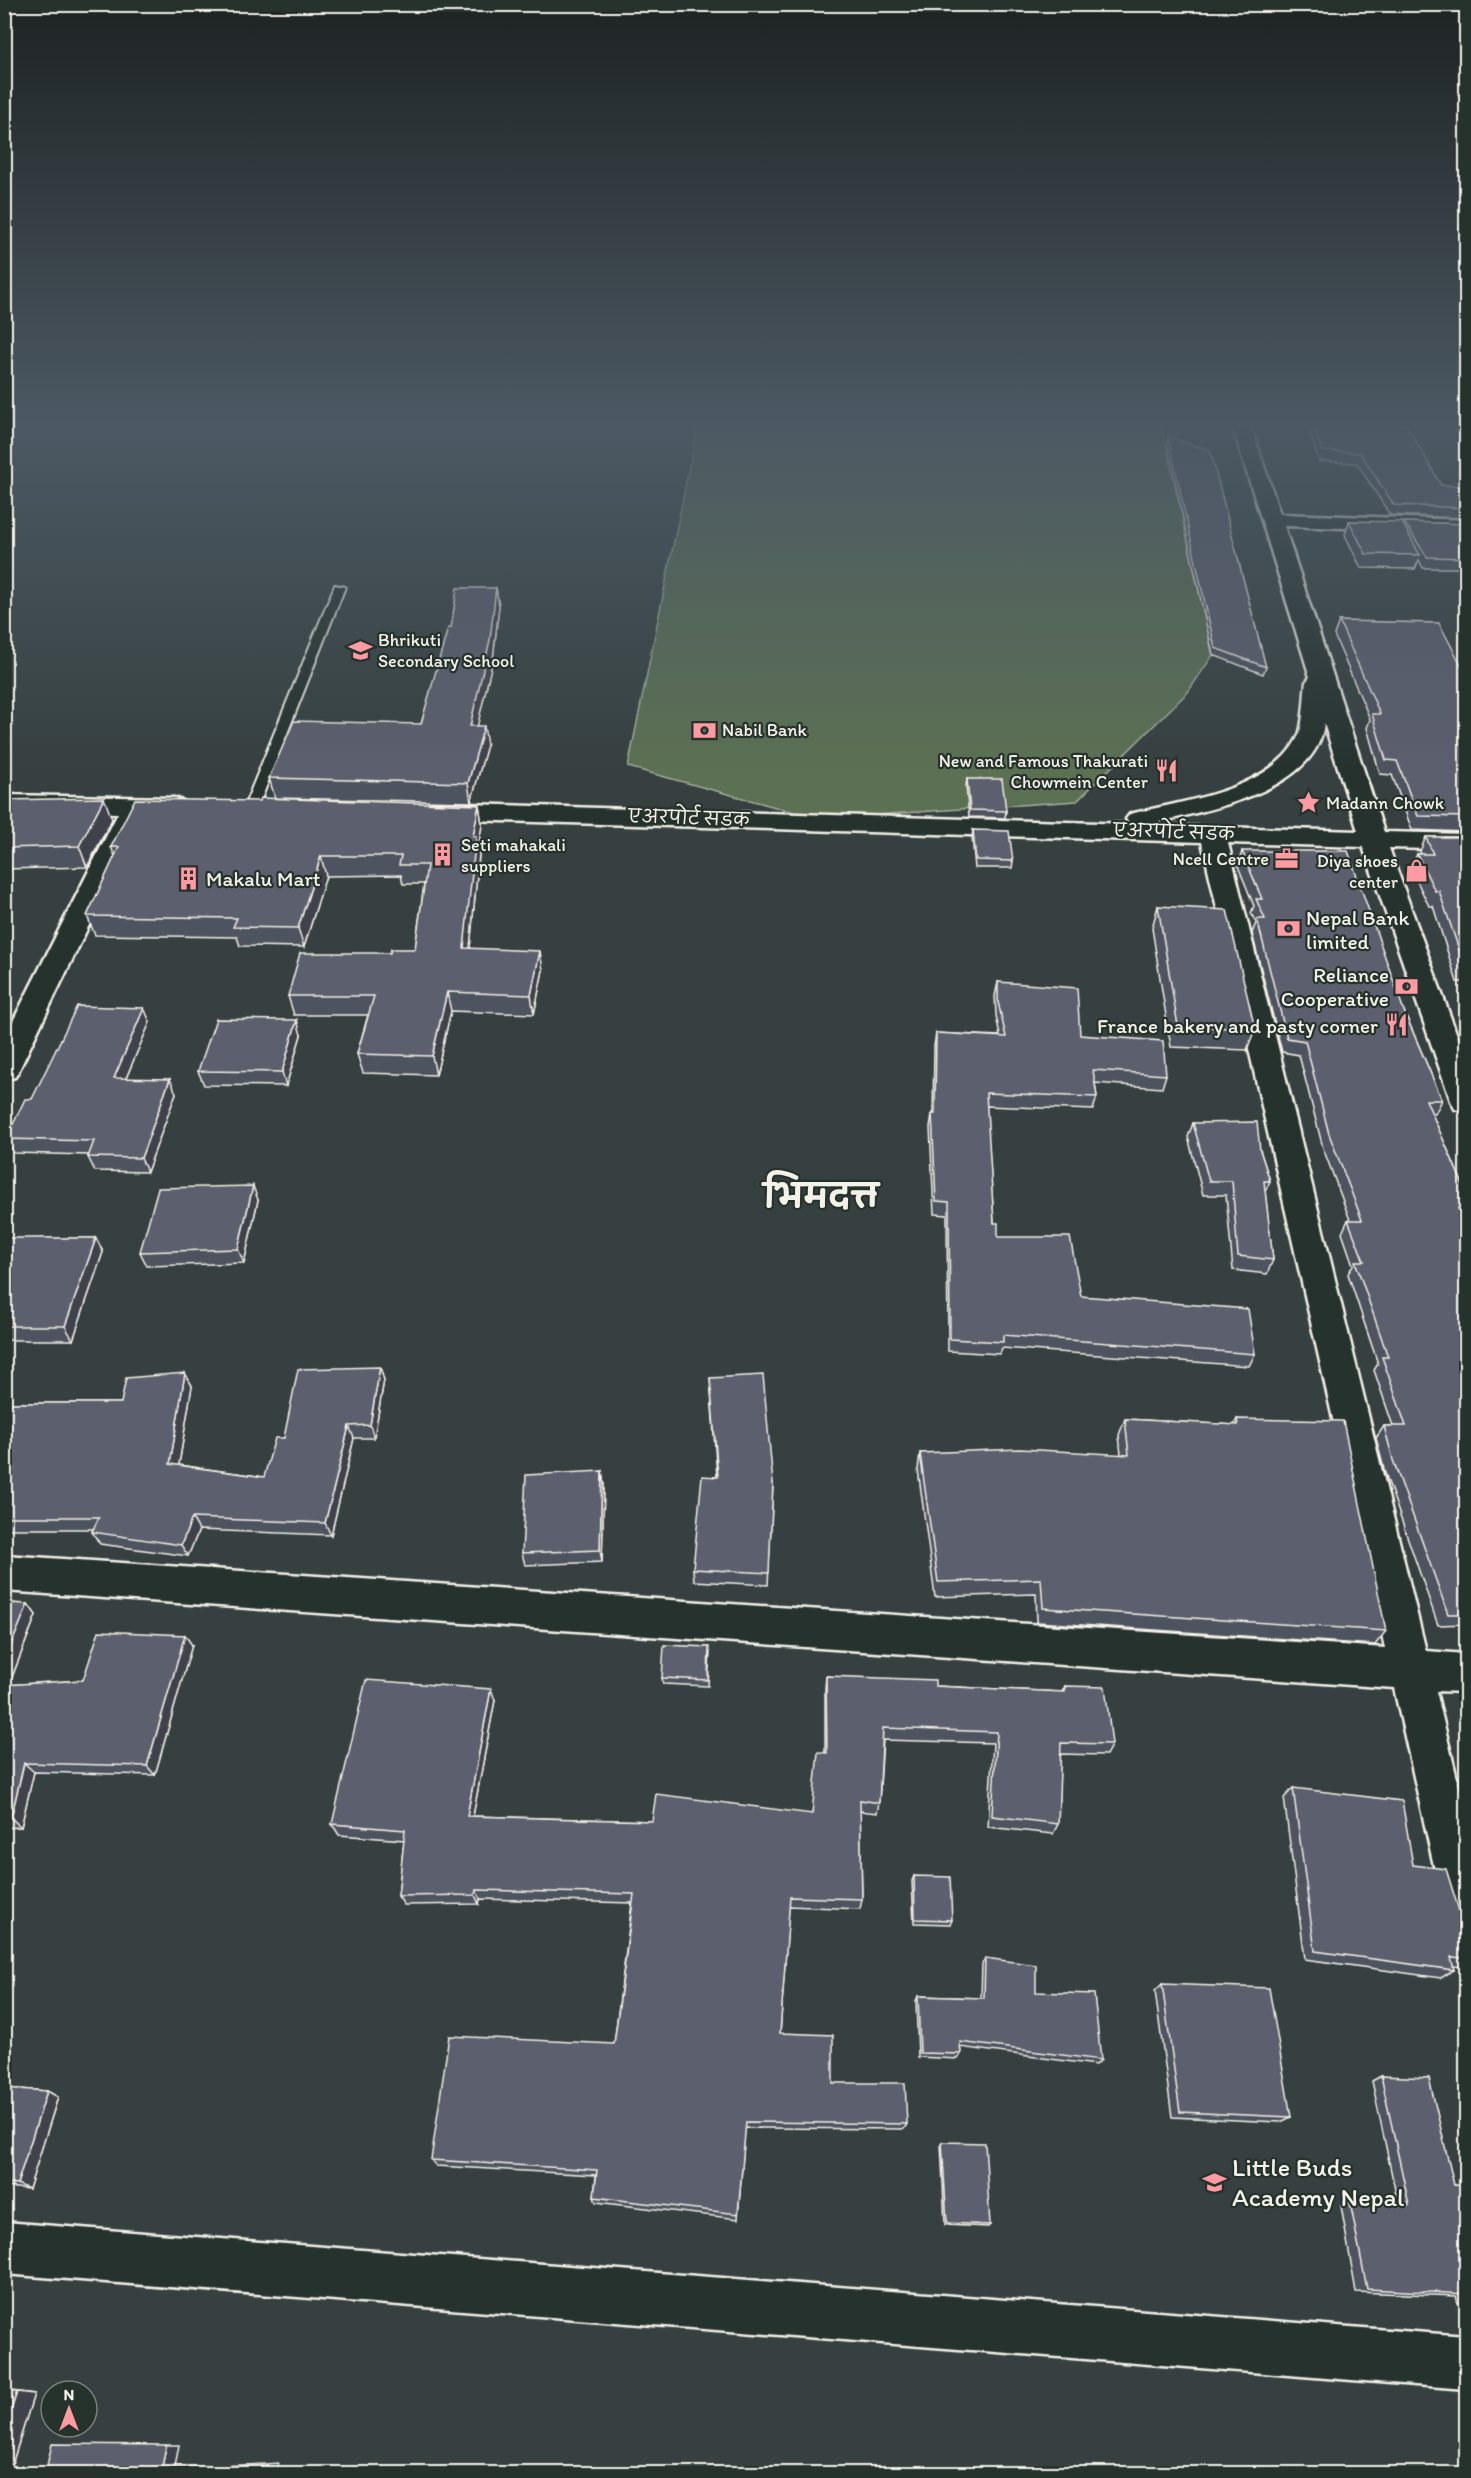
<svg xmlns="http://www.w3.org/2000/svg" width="1471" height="2478" font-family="Itim,'Playpen Sans Deva',sans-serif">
<rect width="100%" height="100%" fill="#364040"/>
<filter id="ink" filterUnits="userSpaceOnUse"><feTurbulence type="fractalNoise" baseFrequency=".0167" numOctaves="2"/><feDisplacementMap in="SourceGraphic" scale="12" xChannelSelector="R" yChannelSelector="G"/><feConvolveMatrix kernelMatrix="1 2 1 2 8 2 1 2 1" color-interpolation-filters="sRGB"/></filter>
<g filter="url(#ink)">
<path fill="#5b6f53" stroke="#a8b09e" stroke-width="1.5" d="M698,424H1161L1213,655L1188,692L1077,801L846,817L794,812L628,767Z"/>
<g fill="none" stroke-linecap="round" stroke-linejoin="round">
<defs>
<path id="lane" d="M335,585L345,587L258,807L251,811L246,810L244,807Z"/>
<g id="street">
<path d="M1232,424H1250L1280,514L1466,520V532L1284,526L1384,832L1466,834V850L1389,848L1466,1060V1112L1455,1109L1451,1101L1363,847L1228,843L1426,1651L1466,1654V1692L1436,1691L1466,1816V1928L1450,1922L1443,1906L1394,1688L4,1591V1555L1385,1648L1202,842L434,819L425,816L421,811L425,806L434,803L1130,824L1126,819L1130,814C1182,801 1271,791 1298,737C1304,726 1304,696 1306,682L1310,677ZM1324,723L1358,831L1147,825C1202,811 1317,793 1324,723Z"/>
<path d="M4,795L175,798L184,801L188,806L184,811L143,813L19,1070L15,1077L4,1080V1039L118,813L4,811Z"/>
<path d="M4,2222L1466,2336V2389L4,2274Z"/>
</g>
</defs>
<use href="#lane" stroke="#f4f1e8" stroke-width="4"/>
<use href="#street" stroke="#f4f1e8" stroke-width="5"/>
<use href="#lane" fill="#26332d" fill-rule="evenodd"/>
<use href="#street" fill="#26332d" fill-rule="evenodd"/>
</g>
<g fill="#4e525e" stroke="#f4f1e8" stroke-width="1.5">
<path d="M1307,424H1406L1441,485L1467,495V518L1390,515L1357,463L1319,461Z"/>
<path d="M1168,437L1266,667L1263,674L1213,655L1167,444Z"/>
<path d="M1349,521L1403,524L1404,522L1467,524V568H1423L1419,560L1415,569L1361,568L1345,535Z"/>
<path d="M496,588L499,606L493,659L477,726L487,745L471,802L275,798L269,778L421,724L451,628Z"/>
<path d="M1339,621L1467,676V832L1412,830L1392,775L1380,774L1367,728L1370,719L1334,635Z"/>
<path d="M967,779L1006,811L1005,818L969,817L966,786Z"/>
<path d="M4,800L112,819L87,867L4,869Z"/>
<path d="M479,805L482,825L478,848L479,855L470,948L543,970L534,1014L451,1011L436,1075L363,1073L357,1054L368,1015H294L288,996L390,953L415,949L424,884H403L401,875L326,876L304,947L240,946L237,937L95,935L87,916L115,856L111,847Z"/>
<path d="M973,830L1013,861L1012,868H975L972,837Z"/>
<path d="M1426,837H1467V992L1464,982H1457L1433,906H1429L1411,869L1417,854H1421L1420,851Z"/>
<path d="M1242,851L1404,1011L1442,1100L1435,1114H1432L1467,1194V1218L1464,1221L1467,1228V1624L1438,1625L1385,1473L1376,1438L1384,1426H1393L1374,1370L1378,1364L1348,1274L1353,1265L1342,1233L1348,1220H1350L1323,1148L1299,1055L1282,1052L1252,933L1256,923L1251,913L1254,906L1238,866Z"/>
<path d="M1158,906L1255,1029L1247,1050L1171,1047L1152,928Z"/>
<path d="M998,982L1080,1035L1166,1075L1162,1088L1095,1083L1097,1097L1093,1110L986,1106L994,1223L998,1237L1081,1296L1255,1354L1249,1366L1002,1348L1000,1354L948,1351L947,1215L934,1214L930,1127L932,1114H933L934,1046L936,1033L1000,1036L996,1015L995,996Z"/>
<path d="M150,1022L126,1078L176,1093L147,1172L95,1171L88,1157V1155L14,1153L6,1139L32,1099Z"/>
<path d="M301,1035L286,1086L204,1085L198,1071Z"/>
<path d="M1193,1123L1260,1150L1270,1181L1265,1192L1273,1260L1267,1274L1233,1270L1226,1195H1203L1188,1137Z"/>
<path d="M258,1200L244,1263L147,1266L140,1252Z"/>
<path d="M96,1238L103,1252L73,1340H4V1239Z"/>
<path d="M185,1373L192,1386L179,1465L264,1477L284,1438L384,1380L374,1438H354L331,1535L199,1530L188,1556L100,1544L92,1532L93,1529H10L4,1527V1403H121Z"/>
<path d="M710,1378L773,1483L768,1585L694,1581L693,1569L717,1477Z"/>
<path d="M1125,1419L1234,1425L1237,1419L1386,1631L1375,1645L1037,1622L1036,1594L935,1597L918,1469L920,1453L1121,1455L1119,1435Z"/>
<path d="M602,1471L604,1484L602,1562L525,1565L522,1553Z"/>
<path d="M4,1603L28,1604L36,1615L9,1685L83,1680L192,1645L155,1775L34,1772L21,1827L4,1828Z"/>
<path d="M710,1652L708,1686L663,1684L662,1678Z"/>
<path d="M826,1676L935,1686L1062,1692L1065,1686L1112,1744L1106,1755L1060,1754L1058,1824L1053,1834L988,1827L993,1743L883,1740L879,1803L877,1813L860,1811L862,1899L860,1909L789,1906L780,2033L833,2083L907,2124L904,2129L745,2128L738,2219L596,2202L594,2197L596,2175L436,2166L431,2160L614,2044L632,1903L480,1899L479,1904L404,1905L398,1896L404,1840L339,1835L332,1824L495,1700L473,1816L652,1821L812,1814L825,1753V1688Z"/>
<path d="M1293,1788L1413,1865L1460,1914L1467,1916V1967L1453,1966L1454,1970L1441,1978L1305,1959L1284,1798Z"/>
<path d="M914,1876L952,1920L950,1924L914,1923L912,1881Z"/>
<path d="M985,1958L1036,1992L1101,2060L1096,2065L960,2047L961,2054L958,2059L918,2057L916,2001L918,1996L981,1998L982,1964Z"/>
<path d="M1162,1984L1291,2117L1281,2122L1172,2117L1155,1991Z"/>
<path d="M1381,2076L1454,2185L1467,2186V2303H1458L1456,2296L1356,2292L1341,2206L1350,2202L1398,2204L1372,2081Z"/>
<path d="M4,2088L47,2091L58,2097L29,2189L4,2187Z"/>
<path d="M942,2142L990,2225L988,2227L945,2225L941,2144Z"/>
<path d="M4,2390L34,2394L9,2474H4Z"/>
</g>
<g fill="#40424c" stroke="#f4f1e8" stroke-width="1.5">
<path d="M496,588L499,606L493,659L473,745L470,726Z"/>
<path d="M484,726L487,745L471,802L468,783Z"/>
<path d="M104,798L112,819L87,867L79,846Z"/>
<path d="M479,805L482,825L478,848L479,855L468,968L464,948L473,836Z"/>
<path d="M321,856L326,876L304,947L298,928Z"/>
<path d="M540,951L543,970L534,1014L531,995Z"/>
<path d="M447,992L451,1011L436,1075L432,1056Z"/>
<path d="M144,1008L150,1022L120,1092L114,1078Z"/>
<path d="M297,1020L301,1035L286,1086L282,1072Z"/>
<path d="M170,1079L176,1093L147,1172L141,1158Z"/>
<path d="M253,1186L258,1200L244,1263L238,1249Z"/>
<path d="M96,1238L103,1252L73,1340L65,1326Z"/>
<path d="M380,1367L384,1380L374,1438L370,1425Z"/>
<path d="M185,1373L192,1386L177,1476L170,1464Z"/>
<path d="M349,1426L354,1438L331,1535L325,1523Z"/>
<path d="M602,1471L604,1484L602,1562L600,1550Z"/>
<path d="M192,1518L199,1530L188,1556L181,1545Z"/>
<path d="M28,1604L36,1615L5,1695L4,1662Z"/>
<path d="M185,1635L192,1645L155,1775L147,1766Z"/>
<path d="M491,1689L495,1700L471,1826L467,1816Z"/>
<path d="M24,1763L34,1772L21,1827L11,1818Z"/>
<path d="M476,1890L480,1899L479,1904L475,1895Z"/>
<path d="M47,2091L58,2097L29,2189L17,2184Z"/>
<path d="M17,2392L34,2394L9,2474H4V2431Z"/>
<path d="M166,2445H179L175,2467L162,2468Z"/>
<path d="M278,2463L276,2474H266L267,2464Z"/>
</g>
<g fill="#5b5f6d" stroke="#f4f1e8" stroke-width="1.5">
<path d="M1313,424H1406L1441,485L1462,486L1467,495V508L1394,505L1360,453L1322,451Z"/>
<path d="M1168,437L1210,450L1266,667L1215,648Z"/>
<path d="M1349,521L1402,522L1420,555L1366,554Z"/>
<path d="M1404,522L1467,524V558L1427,557Z"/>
<path d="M457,588H496L490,640L470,726H484L468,783L269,778L294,721L421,724L448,628H451Z"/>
<path d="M1339,621L1439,623L1467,676V817L1418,816L1397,761L1386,760L1372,714H1380Z"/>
<path d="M967,779H1002L1006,811L970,810Z"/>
<path d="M104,798L79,846L4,848V800Z"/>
<path d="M261,798L479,805L473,836H476L464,948L540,951L531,995L447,992L432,1056L357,1054L374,996H288L300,953H390L391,949H415L427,865H399L401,856H321L298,928L233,927L237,918L87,916L119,847H111L135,799L260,801Z"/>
<path d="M973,830L1009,831L1013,861L976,860Z"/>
<path d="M1426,837H1467V967H1465L1439,891H1435L1417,854H1433Z"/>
<path d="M1242,851H1348L1404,1011L1442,1100H1426L1467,1194V1208H1458L1467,1228V1614H1448L1393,1460L1384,1426H1406L1382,1357H1388L1355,1261H1364L1348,1220H1362L1329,1134L1305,1041L1287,1038L1257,919H1265L1256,899H1262Z"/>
<path d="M1158,906L1227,910L1255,1029L1178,1026Z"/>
<path d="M998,982L1077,988L1080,1035L1163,1041L1166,1075L1093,1070L1097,1097L986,1093L994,1223H998V1237H1070L1081,1296L1248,1309L1255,1354L1003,1335V1342L950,1339L949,1202L936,1201L932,1114H935L936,1033L1006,1037L998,1002Z"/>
<path d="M77,1006L144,1008L114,1078L170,1079L141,1158L88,1157L94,1141L6,1139L25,1099H32Z"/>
<path d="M216,1019L297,1020L282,1072L198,1071Z"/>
<path d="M1257,1122L1260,1150L1270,1181H1264L1273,1260L1238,1256L1232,1181H1209L1193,1123Z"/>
<path d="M253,1186L238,1249L140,1252L158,1188Z"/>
<path d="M5,1238H96L65,1326H4Z"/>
<path d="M380,1367L370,1425L349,1426L325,1523L192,1518L181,1545L92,1532L99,1517H4V1403H121L126,1378L185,1373L170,1464L264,1477L275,1438H284L298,1369Z"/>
<path d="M763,1375L773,1483L769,1573L693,1569L702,1476L718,1477L710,1378Z"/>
<path d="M1125,1419L1238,1425L1237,1419L1343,1421L1386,1631L1043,1608L1041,1579L938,1582L920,1453L1020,1449L1129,1455Z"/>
<path d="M602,1471L600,1550L522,1553L526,1475Z"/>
<path d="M4,1603L28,1604L4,1662Z"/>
<path d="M99,1631L185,1635L147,1766L24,1763L11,1818L4,1819V1685L83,1680Z"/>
<path d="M664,1645L709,1647L708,1680L662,1678Z"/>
<path d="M826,1676L935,1680V1686L1065,1692V1686L1105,1687L1112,1744L1061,1743L1058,1824L992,1816L997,1732L883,1728L879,1803L860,1800L862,1899L790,1897L780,2033L833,2035V2083H905L907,2124L746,2122L738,2214L594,2197L597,2170L431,2160L449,2036L614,2044L634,1894L476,1890L475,1895L398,1896L405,1830L332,1824L366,1680L491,1689L467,1816L652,1821L656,1794L812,1814L818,1752L827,1753Z"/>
<path d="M1293,1788L1402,1801L1413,1865L1446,1869L1460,1914L1467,1916V1958L1451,1957L1454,1970L1315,1951Z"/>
<path d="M914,1876L950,1877L952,1920L915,1919Z"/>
<path d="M985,1958L1036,1965V1992L1094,1994L1101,2060L960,2042L961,2054L920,2053L918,1996L984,1998Z"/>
<path d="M1162,1984L1269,1988L1291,2117L1180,2112Z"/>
<path d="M1381,2076L1429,2078L1454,2185L1467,2186V2294L1367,2289L1350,2202L1409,2205Z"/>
<path d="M4,2088L47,2091L17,2184L4,2183Z"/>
<path d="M942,2142L985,2143L990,2225L947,2223Z"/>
<path d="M4,2391L17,2392L4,2431Z"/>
<path d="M52,2444L166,2445L162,2468L267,2464L266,2474H45Z"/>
</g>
</g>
<linearGradient id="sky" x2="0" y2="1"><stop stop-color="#1e2323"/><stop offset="0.55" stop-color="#4c5964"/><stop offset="1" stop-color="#4c5964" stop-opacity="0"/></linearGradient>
<rect width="1471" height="771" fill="url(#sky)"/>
<defs>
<symbol id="school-bare" viewBox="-9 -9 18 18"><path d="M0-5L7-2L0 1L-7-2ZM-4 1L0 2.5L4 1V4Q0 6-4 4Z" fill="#ff9aa2" stroke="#26332d" stroke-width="2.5" paint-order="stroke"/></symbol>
<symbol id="bank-bare" viewBox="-9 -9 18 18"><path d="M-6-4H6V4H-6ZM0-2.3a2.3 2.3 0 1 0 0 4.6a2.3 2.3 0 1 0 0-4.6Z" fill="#ff9aa2" stroke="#26332d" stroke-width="2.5" paint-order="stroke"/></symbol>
<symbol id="restaurant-bare" viewBox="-9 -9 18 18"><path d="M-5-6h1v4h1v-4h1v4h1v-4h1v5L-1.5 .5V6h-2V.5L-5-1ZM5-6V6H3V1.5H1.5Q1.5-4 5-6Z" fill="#ff9aa2" stroke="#26332d" stroke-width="2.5" paint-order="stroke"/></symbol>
<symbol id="sight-bare" viewBox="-9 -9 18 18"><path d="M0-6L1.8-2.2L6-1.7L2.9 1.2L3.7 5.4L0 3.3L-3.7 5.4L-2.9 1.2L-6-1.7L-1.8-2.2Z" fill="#ff9aa2" stroke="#26332d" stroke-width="2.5" paint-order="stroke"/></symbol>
<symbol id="building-bare" viewBox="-9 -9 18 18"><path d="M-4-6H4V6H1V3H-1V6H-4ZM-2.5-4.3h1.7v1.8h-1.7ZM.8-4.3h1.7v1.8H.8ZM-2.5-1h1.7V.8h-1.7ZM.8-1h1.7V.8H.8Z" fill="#ff9aa2" stroke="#26332d" stroke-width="2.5" paint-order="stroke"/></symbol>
<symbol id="office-bare" viewBox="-9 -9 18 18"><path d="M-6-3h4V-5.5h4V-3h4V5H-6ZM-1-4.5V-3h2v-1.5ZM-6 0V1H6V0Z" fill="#ff9aa2" stroke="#26332d" stroke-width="2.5" paint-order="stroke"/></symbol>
<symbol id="shop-bare" viewBox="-9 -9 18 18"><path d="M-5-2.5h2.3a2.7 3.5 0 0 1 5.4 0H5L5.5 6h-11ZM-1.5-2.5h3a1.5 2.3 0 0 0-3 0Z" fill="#ff9aa2" stroke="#26332d" stroke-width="2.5" paint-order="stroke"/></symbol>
</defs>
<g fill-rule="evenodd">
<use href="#school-bare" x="344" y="634" width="33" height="33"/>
<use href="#bank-bare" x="688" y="714" width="33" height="33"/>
<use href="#restaurant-bare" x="1150" y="754" width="33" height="33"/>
<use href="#sight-bare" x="1292" y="786" width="33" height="33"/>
<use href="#building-bare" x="426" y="838" width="33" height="33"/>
<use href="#office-bare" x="1270" y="842" width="33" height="33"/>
<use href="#shop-bare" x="1400" y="854" width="33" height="33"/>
<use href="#building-bare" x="172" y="862" width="33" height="33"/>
<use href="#bank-bare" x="1272" y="912" width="33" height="33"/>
<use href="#bank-bare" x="1390" y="970" width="33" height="33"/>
<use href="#restaurant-bare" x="1380" y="1008" width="33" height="33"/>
<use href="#school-bare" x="1198" y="2166" width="33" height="33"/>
</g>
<g text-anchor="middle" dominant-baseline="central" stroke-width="4.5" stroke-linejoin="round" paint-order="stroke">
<g font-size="18" fill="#f4f1e8" stroke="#26332d" text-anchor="start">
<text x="378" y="640">Bhrikuti<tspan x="378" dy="21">Secondary School</tspan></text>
<text x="722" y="730">Nabil Bank</text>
<text x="1148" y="761" text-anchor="end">New and Famous Thakurati<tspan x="1148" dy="21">Chowmein Center</tspan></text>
<text x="1326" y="803">Madann Chowk</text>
<text x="461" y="845">Seti mahakali<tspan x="461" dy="21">suppliers</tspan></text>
<text x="1269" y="859" text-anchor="end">Ncell Centre</text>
<text x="1398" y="861" text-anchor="end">Diya shoes<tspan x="1398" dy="21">center</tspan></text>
</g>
<g font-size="18" fill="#f4f1e8" stroke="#26332d">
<text transform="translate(689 818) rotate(2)">एअरपोर्ट सडक</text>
<text transform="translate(1174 832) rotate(2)">एअरपोर्ट सडक</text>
</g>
<g font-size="21" fill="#f4f1e8" stroke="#26332d" text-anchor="start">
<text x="206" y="878">Makalu Mart</text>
<text x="1306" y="917">Nepal Bank<tspan x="1306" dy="24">limited</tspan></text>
<text x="1389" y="974" text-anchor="end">Reliance<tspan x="1389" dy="24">Cooperative</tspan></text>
<text x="1378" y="1025" text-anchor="end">France bakery and pasty corner</text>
</g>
<g font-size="26" fill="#f4f1e8" stroke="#26332d" text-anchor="start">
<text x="1232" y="2167">Little Buds<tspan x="1232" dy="30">Academy Nepal</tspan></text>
</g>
<g font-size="33" font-weight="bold" fill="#f4f1e8" stroke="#26332d">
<text x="821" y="1195">भिमदत्त</text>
</g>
</g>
<rect width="1471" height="2478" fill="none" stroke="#26332d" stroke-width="24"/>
<rect x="12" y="12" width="1447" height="2454" fill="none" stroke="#f4f1e8" stroke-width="2" filter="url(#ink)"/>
<g transform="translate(69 2409)"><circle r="28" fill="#26332d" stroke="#787f78" stroke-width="1.5"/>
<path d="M0-4.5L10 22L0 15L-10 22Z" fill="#ff9aa2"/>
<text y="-9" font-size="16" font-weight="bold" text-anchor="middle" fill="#f4f1e8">N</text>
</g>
</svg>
